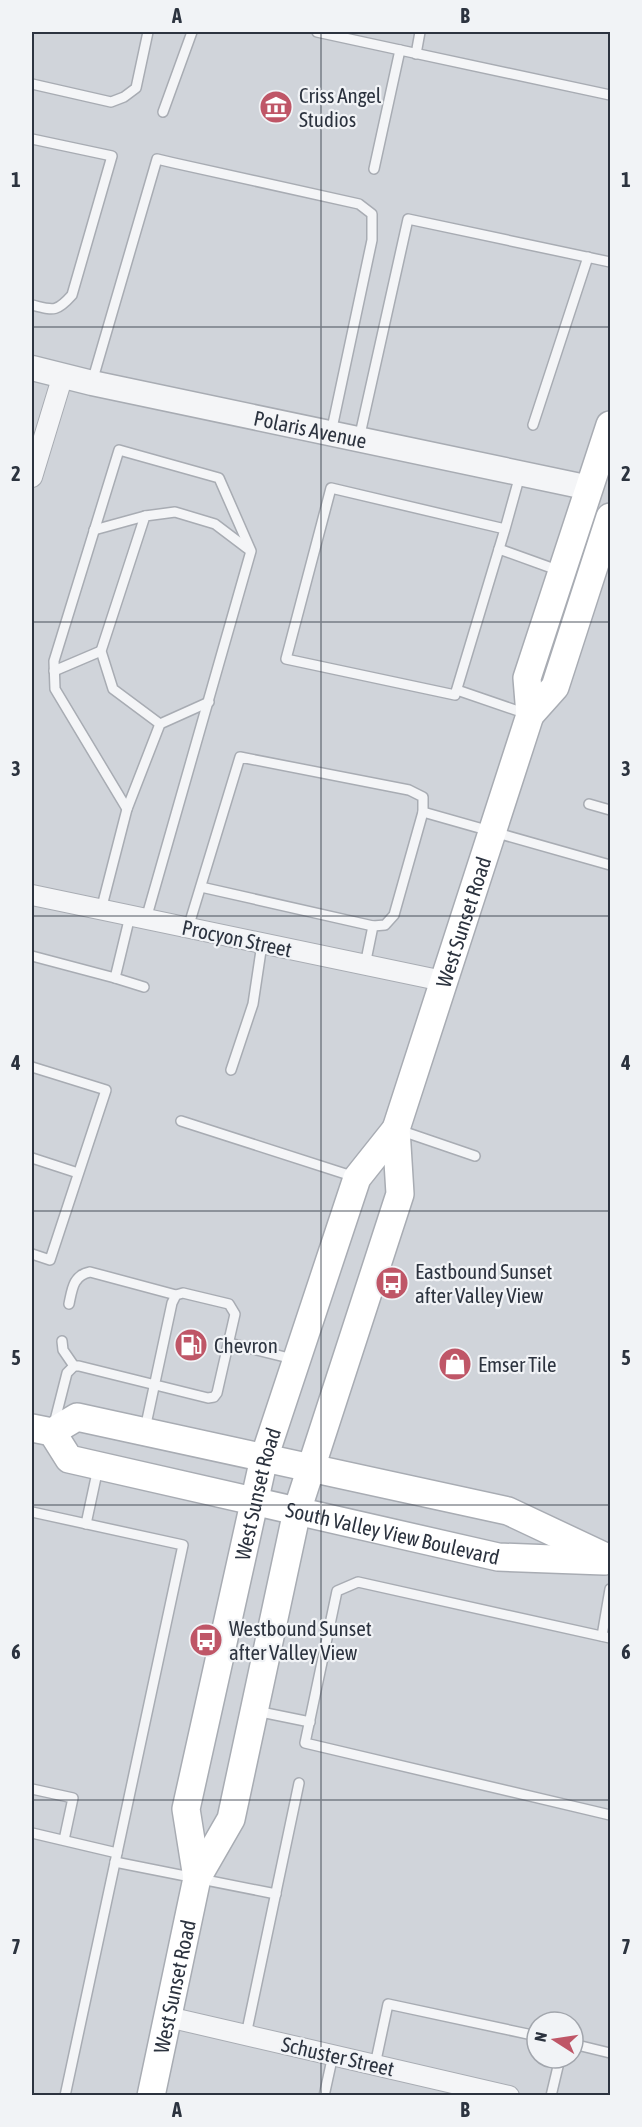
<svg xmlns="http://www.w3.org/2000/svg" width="642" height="2127" font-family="'Asap Condensed',sans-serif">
<rect width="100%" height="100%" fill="#e2e5e9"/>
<path fill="#d0d4da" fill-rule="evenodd" d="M32,32H610V2095L32,2096ZM537,2022H573V2058H537Z"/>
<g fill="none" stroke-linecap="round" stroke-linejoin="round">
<defs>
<g id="service">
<path d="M317,32L400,50"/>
<path d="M416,54L420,32"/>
<path d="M32,84L111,102L124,97L136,88L148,32"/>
<path d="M163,112L192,32"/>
<path d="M32,139L112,156L72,295C56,313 53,310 32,305"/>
<path d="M374,169L400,50L610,95"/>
<path d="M92,382L157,159L174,163L359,204L372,214V240L331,433"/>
<path d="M533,425L588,257"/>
<path d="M359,439L408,219L610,262"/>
<path d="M505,529L455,695L286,659L331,488L505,529L520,475"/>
<path d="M94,530L145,516"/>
<path d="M499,549L560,571"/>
<path d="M54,671L101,651"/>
<path d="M457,690L527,714"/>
<path d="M160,724L113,689L101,651L145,516L175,512L215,524L248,549"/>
<path d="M589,804L610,810"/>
<path d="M127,809L55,689L54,661L119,450L219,478L251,551L146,919"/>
<path d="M423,812L610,865"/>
<path d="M201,887L373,926"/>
<path d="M101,910L127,809L160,724L209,702"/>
<path d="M188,928L240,757L409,790L423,797V812L394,915L385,925L373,926L365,965"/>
<path d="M32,956L115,978L130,916"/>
<path d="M115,978L144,987"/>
<path d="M32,1067L106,1090L50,1260L32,1254"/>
<path d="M231,1070L253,1004L262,944"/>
<path d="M181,1121L355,1177"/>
<path d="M399,1130L475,1156"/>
<path d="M32,1158L78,1173"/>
<path d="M69,1304C72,1290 73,1275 90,1272L176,1295"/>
<path d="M62,1341L63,1350L74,1366"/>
<path d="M229,1343L293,1359"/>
<path d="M54,1424L67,1373L74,1366H79L208,1398L214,1397L217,1393L235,1314L229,1304L183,1293L176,1295L172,1303L145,1429"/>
<path d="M32,1512L183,1545L65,2096"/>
<path d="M86,1524L98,1468"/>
<path d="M602,1636L610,1589"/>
<path d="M610,1638L358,1582L337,1591L305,1743L610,1815"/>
<path d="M256,1711L310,1722"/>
<path d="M32,1789L73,1798L64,1840"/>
<path d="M32,1833L117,1853"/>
<path d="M115,1862L276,1894"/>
<path d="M246,2035L299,1783"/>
<path d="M573,2044L610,2053"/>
<path d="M375,2065L388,2004L537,2036"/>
<path d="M324,2096L333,2055"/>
<path d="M551,2096L560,2058"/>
</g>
<g id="minor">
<path d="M32,477L63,375"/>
<path d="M32,895L443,981"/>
<path d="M168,2017L509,2096"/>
</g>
<g id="tertiary">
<path id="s1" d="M32,368L92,383L590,488"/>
</g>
<g id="secondary">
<path d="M530,715L555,687L610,517"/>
<path d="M32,1428L52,1432L77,1417L508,1511L610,1559"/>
<path id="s2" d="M52,1432L69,1459L498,1557L604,1561"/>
<path id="s3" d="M197,1878L186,1809L264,1458L357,1178L396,1129"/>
<path id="s4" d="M151,2096L197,1878L231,1819L297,1511L400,1194L396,1129L530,715L527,678L610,425"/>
</g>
</defs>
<use href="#service" stroke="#a8acb3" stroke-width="12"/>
<use href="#minor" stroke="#a8acb3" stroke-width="22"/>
<use href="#tertiary" stroke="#a8acb3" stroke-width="27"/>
<use href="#secondary" stroke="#a8acb3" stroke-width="30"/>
<use href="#service" stroke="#f4f5f7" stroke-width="9"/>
<use href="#minor" stroke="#f4f5f7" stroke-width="20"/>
<use href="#tertiary" stroke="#f4f5f7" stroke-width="24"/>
<use href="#secondary" stroke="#fff" stroke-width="27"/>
</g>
<path fill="none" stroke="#2c333f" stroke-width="1.5" stroke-opacity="0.55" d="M321,32V2096M32,327H610M32,622H610M32,916H610M32,1211H610M32,1505H610M32,1800H610"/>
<defs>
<symbol id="museum-disc" viewBox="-11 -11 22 22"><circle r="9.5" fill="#bf5667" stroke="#f1f3f6"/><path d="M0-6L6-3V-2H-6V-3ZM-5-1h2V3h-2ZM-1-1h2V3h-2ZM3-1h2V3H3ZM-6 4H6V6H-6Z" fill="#fff"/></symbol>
<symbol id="bus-disc" viewBox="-11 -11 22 22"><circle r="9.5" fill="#bf5667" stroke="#f1f3f6"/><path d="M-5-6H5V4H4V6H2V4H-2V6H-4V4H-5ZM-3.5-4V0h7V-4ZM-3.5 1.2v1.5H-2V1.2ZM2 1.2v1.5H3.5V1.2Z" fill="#fff"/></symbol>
<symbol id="fuel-disc" viewBox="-11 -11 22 22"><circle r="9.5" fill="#bf5667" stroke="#f1f3f6"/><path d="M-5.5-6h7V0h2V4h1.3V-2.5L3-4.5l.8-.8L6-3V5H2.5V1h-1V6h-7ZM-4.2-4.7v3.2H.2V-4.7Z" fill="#fff"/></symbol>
<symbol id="shop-disc" viewBox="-11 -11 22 22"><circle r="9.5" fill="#bf5667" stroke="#f1f3f6"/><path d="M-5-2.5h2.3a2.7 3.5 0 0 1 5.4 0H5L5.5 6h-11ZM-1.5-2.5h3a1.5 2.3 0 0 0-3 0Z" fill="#fff"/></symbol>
</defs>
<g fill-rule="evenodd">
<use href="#museum-disc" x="257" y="88" width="38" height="38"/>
<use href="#bus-disc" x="373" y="1264" width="38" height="38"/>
<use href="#fuel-disc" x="172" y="1326" width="38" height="38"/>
<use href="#shop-disc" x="436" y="1345" width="38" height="38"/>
<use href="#bus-disc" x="187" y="1621" width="38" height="38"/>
</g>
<g text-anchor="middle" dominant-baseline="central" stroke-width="4.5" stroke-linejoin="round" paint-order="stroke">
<g font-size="21" fill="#2c333f" stroke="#f1f3f6" text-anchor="start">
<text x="299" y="95">Criss Angel<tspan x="299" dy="24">Studios</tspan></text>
<text x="415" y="1271">Eastbound Sunset<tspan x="415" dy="24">after Valley View</tspan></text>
<text x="214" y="1345">Chevron</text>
<text x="478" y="1364">Emser Tile</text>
<text x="229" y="1628">Westbound Sunset<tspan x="229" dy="24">after Valley View</tspan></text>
</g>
<g font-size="21" fill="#2c333f" stroke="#f1f3f6">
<text stroke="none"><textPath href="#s1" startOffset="285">Polaris Avenue</textPath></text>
<text stroke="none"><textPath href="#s4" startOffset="1222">West Sunset Road</textPath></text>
<text transform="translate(237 938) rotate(12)">Procyon Street</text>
<text stroke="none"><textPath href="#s3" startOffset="393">West Sunset Road</textPath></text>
<text stroke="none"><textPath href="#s2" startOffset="364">South Valley View Boulevard</textPath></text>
<text stroke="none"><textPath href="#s4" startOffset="112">West Sunset Road</textPath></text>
<text transform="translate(338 2056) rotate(13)">Schuster Street</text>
</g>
</g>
<rect width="642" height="2127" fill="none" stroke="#f1f3f6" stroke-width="66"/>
<g transform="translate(555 2040) rotate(282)"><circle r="28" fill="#f1f3f6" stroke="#a2a6ad" stroke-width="1.5"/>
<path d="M0-4.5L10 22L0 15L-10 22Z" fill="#bf5667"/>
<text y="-9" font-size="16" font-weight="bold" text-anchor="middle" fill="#2c333f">N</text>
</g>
<rect x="33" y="33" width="576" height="2061" fill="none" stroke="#2c333f" stroke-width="2"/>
<g font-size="20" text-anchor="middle" font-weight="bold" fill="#2c333f">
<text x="177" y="23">A</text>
<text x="465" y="23">B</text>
<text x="16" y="187">1</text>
<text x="626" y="187">1</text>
<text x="16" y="481">2</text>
<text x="626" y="481">2</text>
<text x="16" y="776">3</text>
<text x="626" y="776">3</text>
<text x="16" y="1070">4</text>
<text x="626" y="1070">4</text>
<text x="16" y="1365">5</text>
<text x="626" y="1365">5</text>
<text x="16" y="1659">6</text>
<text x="626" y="1659">6</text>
<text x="16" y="1954">7</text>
<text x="626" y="1954">7</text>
<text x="177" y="2117">A</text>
<text x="465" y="2117">B</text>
</g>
</svg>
